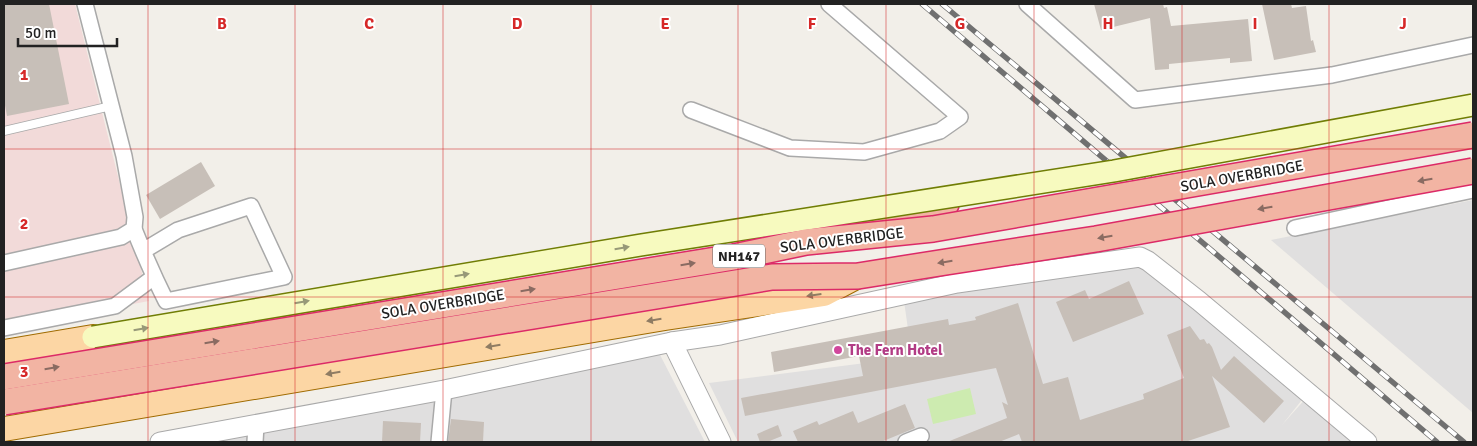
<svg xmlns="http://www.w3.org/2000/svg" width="1477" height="446" font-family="Signika,sans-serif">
<rect width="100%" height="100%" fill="#f2efe9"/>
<g fill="#e0dfdf">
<path d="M1473,200V413L1271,240Z"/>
<path d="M1139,261L1305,396L1282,425L1307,397L1360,442H738L709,383L912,357L904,301Z"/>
<path d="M658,351L705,442H196Z"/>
</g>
<path fill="#f2dad9" d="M4,4H75L149,301L4,328Z"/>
<path fill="#cdebb0" d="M970,388L976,414L933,424L927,399Z"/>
<g fill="#c7bfb8">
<path d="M4,4H49L69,104L7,116L4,100Z"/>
<path d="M1094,4H1163L1164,8L1167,7L1171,26L1248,19L1252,61L1230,63V58L1169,64V69L1155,70L1150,18L1101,30Z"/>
<path d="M1262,4H1291L1292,8L1306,6L1311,41L1313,40L1316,52L1274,60Z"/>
<path d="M201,162L215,186L160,219L146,195Z"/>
<path d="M1129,281L1144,314L1073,342L1056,302L1085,290L1089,299Z"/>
<path d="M1018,303L1043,384L1068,377L1080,420L1144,399L1143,394L1184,378L1167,335L1190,326L1200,340L1204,339L1207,344L1209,343L1212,347L1221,370L1234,356L1284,401L1264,423L1212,376L1230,427L1185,442H1022L1019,434L999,442H947L1007,418L1002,402L1008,405L996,368L745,416L741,398L863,376L859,356L774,372L771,352L948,319L949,325L976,320L975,317Z"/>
<path d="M905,404L915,428L881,442H798L793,431L817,421L819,425L853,411L858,423Z"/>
<path d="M451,419L484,422L483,442H448Z"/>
<path d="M383,421L421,423L420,442H382Z"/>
<path d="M778,425L782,436L767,442H760L757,434Z"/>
</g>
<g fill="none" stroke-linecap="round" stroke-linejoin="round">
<defs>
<path id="service" d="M4,131L111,106"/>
<g id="minor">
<path d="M1027,4L1135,100L1332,75L1473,45"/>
<path d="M691,110L790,148L864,152L940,131L960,117L829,4"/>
<path d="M1295,228L1473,190"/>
<path d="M134,229C144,254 154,277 166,301L284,277L251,206L178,230L143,251"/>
<path d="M4,263L121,237L134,229L135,217L124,156L85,4"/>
<path d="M4,328L115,306L154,277"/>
<path d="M255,442L256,425"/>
<path d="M439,442L444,390"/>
<path d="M906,442L921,436"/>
</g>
<g id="tertiary">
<path d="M672,342L721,442"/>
<path d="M160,442L444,390L672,342L720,335L957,283L1140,257L1148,261L1199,301L1367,442"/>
</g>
<g id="primary">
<path d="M4,352L93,337"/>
<path d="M4,429L665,318L824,294L858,276"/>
</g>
<path id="trunk" d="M849,230L946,204"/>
</defs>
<use href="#service" stroke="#a9a9a9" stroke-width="10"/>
<use href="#minor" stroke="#a9a9a9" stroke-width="18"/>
<use href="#tertiary" stroke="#a9a9a9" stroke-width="21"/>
<use href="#primary" stroke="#a06b00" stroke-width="26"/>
<use href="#trunk" stroke="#dc2a67" stroke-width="28"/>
<use href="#service" stroke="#fff" stroke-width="8"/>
<use href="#minor" stroke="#fff" stroke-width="15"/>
<use href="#tertiary" stroke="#fff" stroke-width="19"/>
<use href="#primary" stroke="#fcd6a4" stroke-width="24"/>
<use href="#trunk" stroke="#f2b4a3" stroke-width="25"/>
<defs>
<g id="rail">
<path d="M922,4L1437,442"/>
<path d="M942,4L1464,442"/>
</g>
</defs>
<use href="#rail" stroke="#707070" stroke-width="5.5"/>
<use href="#rail" stroke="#fff" stroke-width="4" stroke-dasharray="11" stroke-linecap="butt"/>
<defs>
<path id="secondary-bridge" d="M93,337L641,245L1114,171L1473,105"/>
<g id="trunk-bridge">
<path d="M4,377L734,257L806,242L933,229L1473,135"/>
<path d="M4,402L772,277L858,276L946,262L1096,239L1473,171"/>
</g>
</defs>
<use href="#secondary-bridge" stroke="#707d05" stroke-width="24" stroke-linecap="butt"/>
<use href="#trunk-bridge" stroke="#dc2a67" stroke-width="28" stroke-linecap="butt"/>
<use href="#secondary-bridge" stroke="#f7fabf" stroke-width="21"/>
<use href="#trunk-bridge" stroke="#f2b4a3" stroke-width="25"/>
</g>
<defs><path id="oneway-solid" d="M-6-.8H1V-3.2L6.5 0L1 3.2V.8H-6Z" transform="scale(1.25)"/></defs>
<g fill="#8a6b62">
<use href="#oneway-solid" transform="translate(1425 180) rotate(170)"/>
<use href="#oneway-solid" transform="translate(1265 208) rotate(170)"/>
<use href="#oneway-solid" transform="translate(1105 237) rotate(170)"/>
<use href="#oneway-solid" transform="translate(945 262) rotate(171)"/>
<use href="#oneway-solid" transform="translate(688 264) rotate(-9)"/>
<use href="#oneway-solid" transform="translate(528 290) rotate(-9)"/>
<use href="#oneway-solid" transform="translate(212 342) rotate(-9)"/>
<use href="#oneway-solid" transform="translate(52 368) rotate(-10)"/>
</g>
<g fill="#979978">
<use href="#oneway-solid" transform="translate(622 248) rotate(-10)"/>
<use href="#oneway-solid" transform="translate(462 275) rotate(-10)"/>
<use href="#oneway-solid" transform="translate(302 302) rotate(-10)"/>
<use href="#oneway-solid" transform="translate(141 329) rotate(-10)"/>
</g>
<g fill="#8f7c63">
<use href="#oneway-solid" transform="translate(814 295) rotate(172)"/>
<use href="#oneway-solid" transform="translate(654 320) rotate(171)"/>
<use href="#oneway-solid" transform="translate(493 346) rotate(171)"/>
<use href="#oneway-solid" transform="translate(333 373) rotate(170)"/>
</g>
<path fill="none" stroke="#d62828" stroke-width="1" stroke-opacity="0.55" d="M148,4V442M295,4V442M443,4V442M591,4V442M738,4V442M886,4V442M1034,4V442M1182,4V442M1329,4V442M4,149H1473M4,297H1473"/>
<circle fill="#d1479c" stroke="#fff" stroke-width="2" cx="838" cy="350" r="5"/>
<g text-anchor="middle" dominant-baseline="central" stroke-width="4" stroke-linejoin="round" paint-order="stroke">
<rect fill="#fff" stroke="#646464" stroke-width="1" x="713" y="244.5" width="52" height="23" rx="4"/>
<g font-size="14" font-weight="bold" fill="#222">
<text x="739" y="256">NH147</text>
</g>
<g font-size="15" fill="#222" stroke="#fff">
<text transform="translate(1242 176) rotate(-10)">SOLA OVERBRIDGE</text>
<text transform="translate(842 240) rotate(-7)">SOLA OVERBRIDGE</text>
<text transform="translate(443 304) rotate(-9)">SOLA OVERBRIDGE</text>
</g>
<g font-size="15" font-weight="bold" fill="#b23c85" stroke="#fff" text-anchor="start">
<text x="848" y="350">The Fern Hotel</text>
</g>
</g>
<g font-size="16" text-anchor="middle" font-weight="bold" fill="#d62828" stroke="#fff" stroke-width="4" stroke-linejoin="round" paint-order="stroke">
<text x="222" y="29">B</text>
<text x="369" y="29">C</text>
<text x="517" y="29">D</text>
<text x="665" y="29">E</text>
<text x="812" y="29">F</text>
<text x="960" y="29">G</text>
<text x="1108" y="29">H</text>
<text x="1255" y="29">I</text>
<text x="1403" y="29">J</text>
<text x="24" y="80">1</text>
<text x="24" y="229">2</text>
<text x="24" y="377">3</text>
</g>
<rect width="1477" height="446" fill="none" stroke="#222222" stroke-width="10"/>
<path d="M18 38v8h99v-8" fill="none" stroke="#222222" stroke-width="2.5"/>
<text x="25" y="38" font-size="15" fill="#222222" stroke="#ffffff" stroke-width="4" paint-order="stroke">50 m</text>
</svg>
